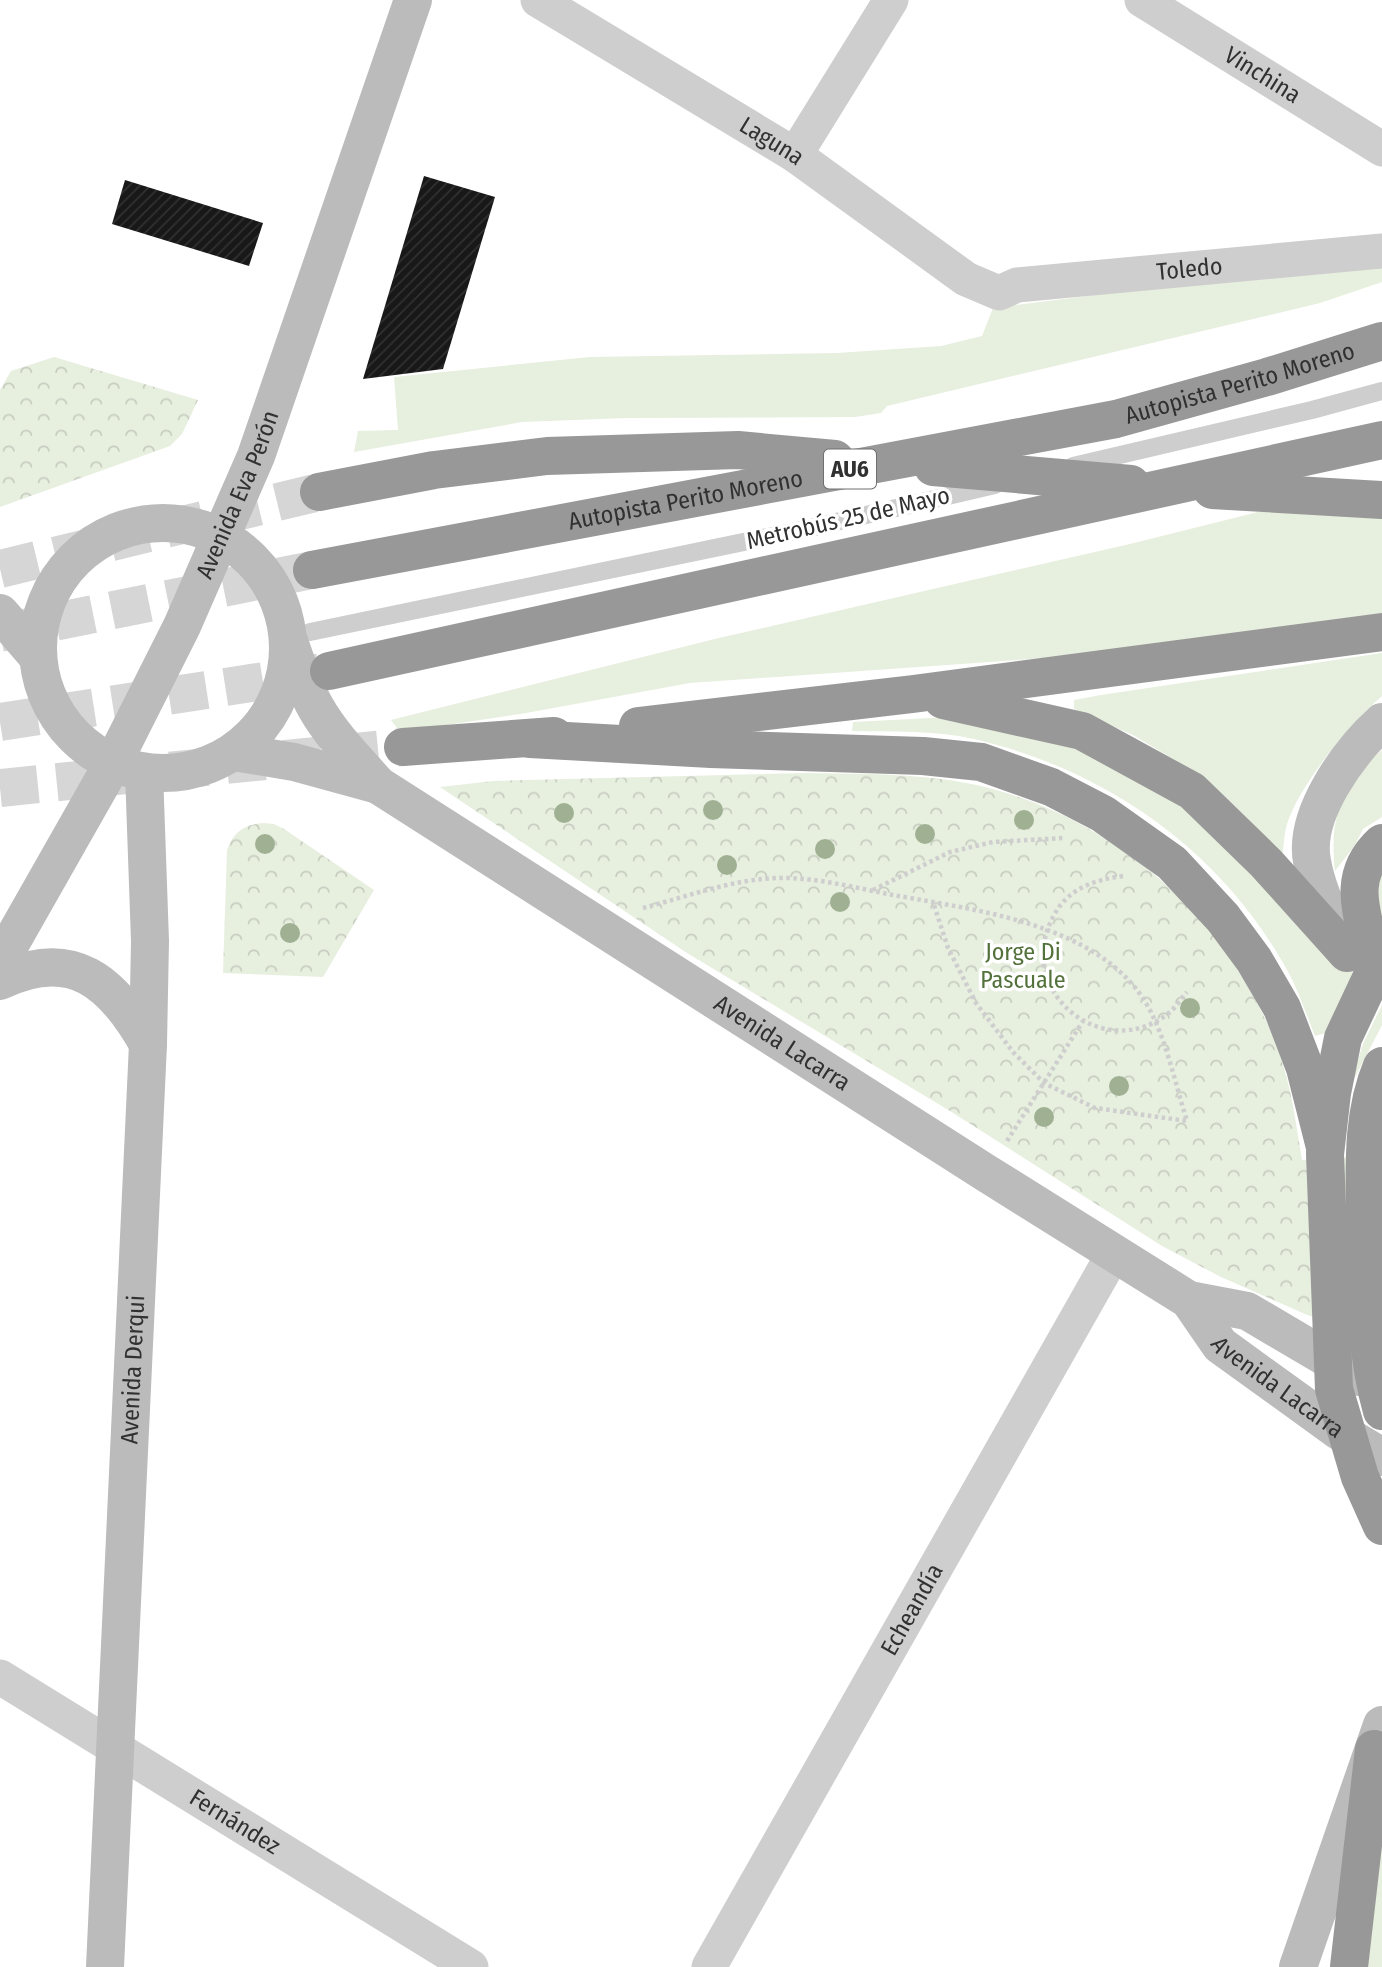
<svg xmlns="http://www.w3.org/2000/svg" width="1382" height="1967" font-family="'Fira Sans Condensed',sans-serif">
<defs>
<pattern id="park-crowns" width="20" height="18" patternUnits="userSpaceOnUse" patternTransform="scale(1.75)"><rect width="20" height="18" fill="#e7efdf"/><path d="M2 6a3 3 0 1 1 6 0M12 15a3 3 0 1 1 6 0" fill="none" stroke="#c7cdc0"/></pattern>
<pattern id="building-hatch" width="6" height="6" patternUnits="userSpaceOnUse" patternTransform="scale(1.75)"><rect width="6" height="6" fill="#181818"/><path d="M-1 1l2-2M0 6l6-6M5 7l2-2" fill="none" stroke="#313131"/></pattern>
</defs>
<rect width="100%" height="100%" fill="#fff"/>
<g fill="#e7efdf">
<path d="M1382,259V282L1320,303L887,406L881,413L855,417L626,418L522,422L354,452L358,431L398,430L394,377L590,357L837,353L941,346L982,336L993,308Z"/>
<path d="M1382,481V619L1102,654L690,683L526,713L400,732L391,720L719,638L1130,544Z"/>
<path d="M1382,653V696C1349,725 1301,782 1287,824C1284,834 1284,846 1282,856L1173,759L1133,735L1074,709V700L1101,695Z"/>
<path d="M931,718L962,719L1065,741L1187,807L1280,902L1375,885L1382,874V936L1326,1033L1315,1036C1305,1011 1297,986 1283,963C1217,847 1103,769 974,739C934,730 892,732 852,731L853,722Z"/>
<path d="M1382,750V817L1363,829L1355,845L1335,871C1329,817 1341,786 1382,750Z"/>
<path d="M1382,1005V1025L1349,1089L1363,1044Z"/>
<path d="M1382,1786V1967H1362Z"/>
</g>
<g fill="url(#park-crowns)">
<path d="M54,357L198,400L182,434L170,446L0,507V390L11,371Z"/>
<path d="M805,773C865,774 927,773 985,787C1119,820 1235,925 1280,1056C1292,1089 1296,1125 1302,1160L1382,1156L1352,1331L1305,1314L1221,1277L1162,1246L950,1111L687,953L440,787L493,781Z"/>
<path d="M263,823L274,824L284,829L374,890L323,977L223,973L227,850C233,832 244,825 263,823Z"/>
</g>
<g fill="url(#building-hatch)">
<path d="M424,176L495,197L443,369L363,379Z"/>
<path d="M125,180L263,223L249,266L112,224Z"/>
</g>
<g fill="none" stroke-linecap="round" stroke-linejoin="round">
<g stroke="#d6d6d6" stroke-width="38" stroke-dasharray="38 19" stroke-linecap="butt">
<path d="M0,569L319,492"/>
<path d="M0,633L312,570"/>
<path d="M0,722L329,671"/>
<path d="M0,788L403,747"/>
</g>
<g stroke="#cecece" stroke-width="4.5" stroke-dasharray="3.5 3.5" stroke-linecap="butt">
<path d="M1123,876C1093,880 1067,889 1053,917C1013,992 1105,1066 1170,1012C1176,1007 1181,998 1187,992"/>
<path d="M873,890L950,852L993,842L1064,838"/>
<path d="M643,908C686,897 733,879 778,878C814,877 852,887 888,894C967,909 1076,920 1132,984C1163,1018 1173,1078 1187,1121L1095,1108L1044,1083L1013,1052L976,1003L948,948L933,902"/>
<path d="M1007,1141L1083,1021"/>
</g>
<g stroke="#cecece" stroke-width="18">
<path d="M1073,466L1312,410L1382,391"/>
<path d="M310,632L806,529L995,485"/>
</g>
<g stroke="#cecece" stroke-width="35">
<path id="s1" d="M538,0L795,155L966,279L999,293L1017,285L1382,251"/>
<path id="s2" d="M1142,0L1382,149"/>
<path d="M795,155L891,0"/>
<path id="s3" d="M0,1677L471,1967"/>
<path id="s4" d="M709,1967L1114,1253"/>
</g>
<g stroke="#bbb" stroke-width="38">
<circle cx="163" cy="648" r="125"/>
<path d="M0,613L38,657"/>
<path id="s5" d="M289,641C297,664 304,687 316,708C332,736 356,760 378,785L986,1173L1189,1300L1247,1311L1359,1377"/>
<path d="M234,752L294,762L378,785"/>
<path d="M1343,947C1332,920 1317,891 1312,861C1303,814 1349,752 1382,722"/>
<path id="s6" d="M0,962L113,763L182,626L256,456L413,0"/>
<path d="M0,981C72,946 113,982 148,1044"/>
<path id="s7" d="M1189,1300L1220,1345L1339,1431L1382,1457"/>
<path id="s8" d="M105,1967L148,1044L150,941L144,772"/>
<path d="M1298,1967L1382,1725"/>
</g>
<g stroke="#989898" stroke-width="38">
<path d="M933,467L1131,484"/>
<path d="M1212,490L1382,500"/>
<path d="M319,492L434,470L547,456L738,450L835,459"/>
<path id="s9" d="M312,570L1116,419L1267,377L1382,341"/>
<path d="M329,671L1382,440"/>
<path d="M943,700L1082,731L1192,791L1266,863L1347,953"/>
<path d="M638,726L913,694L1382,632"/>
<path d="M530,739L711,749L923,756L981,762L1051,787L1103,814L1172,863L1223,918L1254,960L1282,1008L1305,1068L1325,1147"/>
<path d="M403,747L554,736"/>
<path d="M1368,939C1358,902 1351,872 1382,843"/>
<path d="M1382,963L1374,972L1343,1038L1332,1093L1325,1154L1334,1389L1360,1477L1382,1526"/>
<path d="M1382,1066C1360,1118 1365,1175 1365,1230C1366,1291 1365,1352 1382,1411"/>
<path d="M1349,1967L1374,1749"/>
</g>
</g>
<g fill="#a0b193">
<circle cx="713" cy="810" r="10"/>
<circle cx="564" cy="813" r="10"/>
<circle cx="1024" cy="820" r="10"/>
<circle cx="925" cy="834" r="10"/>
<circle cx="265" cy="844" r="10"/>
<circle cx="825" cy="849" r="10"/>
<circle cx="727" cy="865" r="10"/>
<circle cx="840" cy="902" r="10"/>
<circle cx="290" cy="933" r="10"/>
<circle cx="1190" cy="1008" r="10"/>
<circle cx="1119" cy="1086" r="10"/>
<circle cx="1044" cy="1117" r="10"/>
</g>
<g text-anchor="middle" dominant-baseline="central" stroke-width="7" stroke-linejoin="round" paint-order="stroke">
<rect fill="#fff" stroke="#6f6f6f" stroke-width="2" x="824" y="449.5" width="52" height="39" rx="5"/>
<g font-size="23" font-weight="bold" fill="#313131">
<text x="850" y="469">AU6</text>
</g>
<g font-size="24" fill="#313131" stroke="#fff">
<text stroke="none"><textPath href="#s2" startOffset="142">Vinchina</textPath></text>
<text stroke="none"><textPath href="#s1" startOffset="273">Laguna</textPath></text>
<text stroke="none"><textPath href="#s1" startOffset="740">Toledo</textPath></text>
<text stroke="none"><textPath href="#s9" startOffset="947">Autopista Perito Moreno</textPath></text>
<text stroke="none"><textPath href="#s6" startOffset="525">Avenida Eva Perón</textPath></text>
<text stroke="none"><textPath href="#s9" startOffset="380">Autopista Perito Moreno</textPath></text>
<text transform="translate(848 518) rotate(-13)">Metrobús 25 de Mayo</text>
<text stroke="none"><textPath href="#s5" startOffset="651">Avenida Lacarra</textPath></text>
<text stroke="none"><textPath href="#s8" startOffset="598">Avenida Derqui</textPath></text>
<text stroke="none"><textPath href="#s7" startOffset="126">Avenida Lacarra</textPath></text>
<text stroke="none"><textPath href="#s4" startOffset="411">Echeandía</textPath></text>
<text stroke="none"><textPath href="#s3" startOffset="276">Fernández</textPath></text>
</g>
<g font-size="24" fill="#53713a" stroke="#fff">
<text x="1023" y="952">Jorge Di<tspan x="1023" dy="28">Pascuale</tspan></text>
</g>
</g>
</svg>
